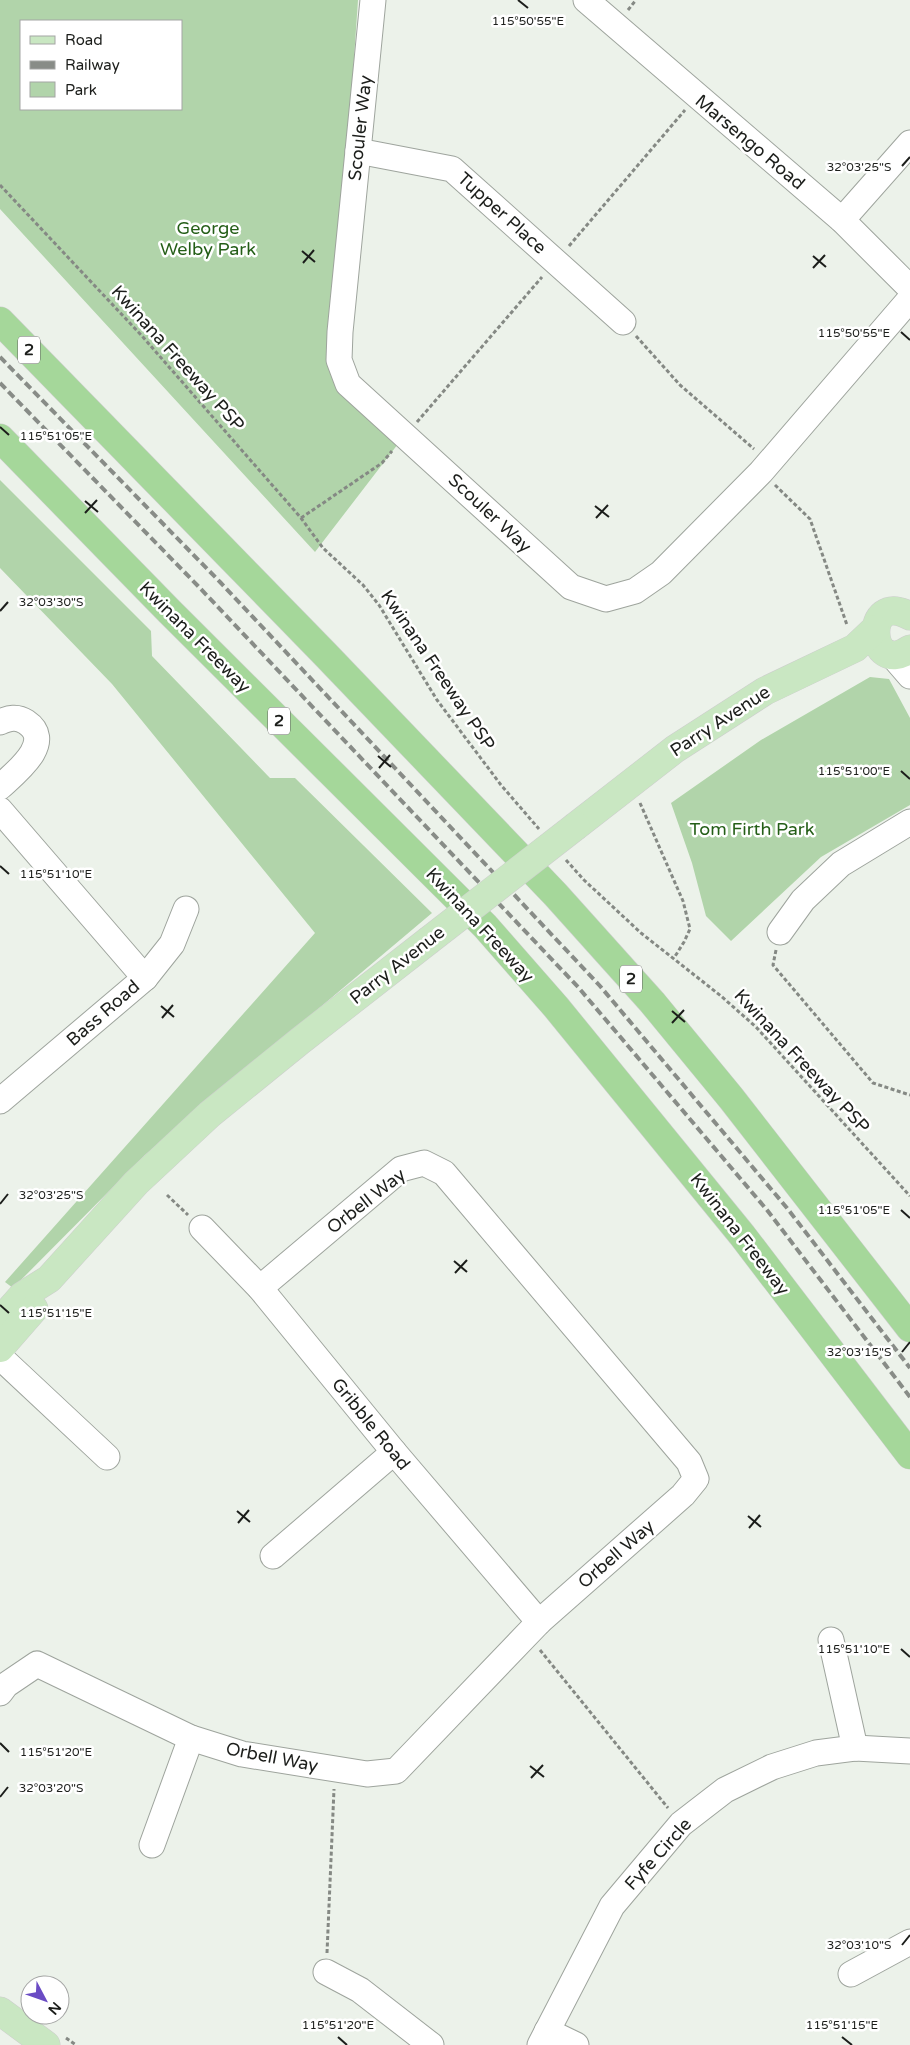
<svg xmlns="http://www.w3.org/2000/svg" width="910" height="2045" font-family="'Varela Round',sans-serif">
<rect width="100%" height="100%" fill="#ecf2ea"/>
<g fill="#b1d4aa" fill-rule="evenodd">
<path d="M0,0H358L332,377L401,440L315,552L0,209ZM21,21H181V109H21Z"/>
<path d="M0,480L151,631L152,656L270,778H295L432,913L145,1155L13,1288L5,1282L315,933L112,684L0,568Z"/>
<path d="M870,677L889,679L910,718V805L821,857L731,941L706,916L692,863L671,803L761,740Z"/>
</g>
<g fill="none" stroke-linecap="round" stroke-linejoin="round">
<defs>
<g id="minor">
<path d="M373,0L340,332L339,360L348,384L571,587L606,599L635,591L661,573L761,472L910,299"/>
<path d="M586,0L842,220L910,288"/>
<path d="M358,151L452,169L623,322"/>
<path d="M842,220L910,143"/>
<path d="M891,654L910,676"/>
<path d="M0,722C9,718 17,716 26,722C56,742 15,773 0,787"/>
<path d="M0,810L145,978"/>
<path d="M780,932L803,900L841,864L910,822"/>
<path d="M0,1101L145,978L172,944L186,909"/>
<path d="M202,1228L260,1288L394,1452L539,1622"/>
<path d="M0,1357L107,1457"/>
<path d="M273,1556L394,1452"/>
<path d="M831,1640L855,1748"/>
<path d="M0,1693L6,1685L37,1664L191,1738L242,1754L367,1774L396,1771L539,1622L683,1495L696,1479L689,1462L444,1173L424,1163L401,1169L260,1288"/>
<path d="M152,1845L191,1738"/>
<path d="M326,1972L360,1990L431,2045"/>
<path d="M851,1974L910,1942"/>
<path d="M547,2031L576,2045"/>
<path d="M540,2045L612,1906L681,1824L725,1790L772,1767L816,1753L855,1748L910,1751"/>
</g>
<g id="major">
<path d="M910,616C862,589 867,679 910,649"/>
<path d="M576,826L675,749L765,691L855,648L875,629"/>
<path d="M0,1321L22,1296L49,1279L136,1183L210,1114L300,1041L428,941"/>
<path d="M0,1348L34,1309"/>
<path d="M0,2011L46,2045"/>
</g>
<g id="highway">
<path d="M0,321L324,653L555,894L652,1002L731,1098L910,1328"/>
<path d="M0,438L170,612L485,926L556,1007L742,1235L910,1455"/>
</g>
</defs>
<use href="#minor" stroke="#9ea49d" stroke-width="27"/>
<use href="#major" stroke="#cdcecd" stroke-width="29"/>
<use href="#highway" stroke="#cdcecd" stroke-width="29"/>
<g stroke="#858984" stroke-width="3" stroke-dasharray="4 2.5" stroke-linecap="butt">
<path d="M628,10L636,0"/>
<path d="M0,185L142,336L301,518L323,548L363,585L379,605L437,700L501,785L539,829"/>
<path d="M569,246L685,110"/>
<path d="M636,336L680,385L754,449"/>
<path d="M417,422L542,277"/>
<path d="M775,485L810,519L847,625"/>
<path d="M301,518L382,463L392,451"/>
<path d="M640,803L683,901L690,929L684,942L674,958"/>
<path d="M566,860L584,880L641,933L721,996L756,1027L910,1196"/>
<path d="M776,950L773,965L873,1083L910,1095"/>
<path d="M167,1195L188,1215"/>
<path d="M540,1650L668,1808"/>
<path d="M327,1953L334,1789"/>
<path d="M66,2038L76,2045"/>
</g>
<use href="#minor" stroke="#fff" stroke-width="25"/>
<use href="#major" stroke="#c9e7c2" stroke-width="28"/>
<use href="#highway" stroke="#a5d79a" stroke-width="28"/>
<g stroke="#888c87" stroke-width="4" stroke-dasharray="8 4" stroke-linecap="butt">
<path d="M0,357L220,582L600,986L787,1208L910,1368"/>
<path d="M0,383L198,586L578,987L767,1210L910,1397"/>
</g>
<defs>
<path id="major-bridge" d="M428,941L576,826"/>
</defs>
<use href="#major-bridge" stroke="#cdcecd" stroke-width="29" stroke-linecap="butt"/>
<use href="#major-bridge" stroke="#c9e7c2" stroke-width="28"/>
</g>
<path fill="none" stroke="#1c1e1b" stroke-width="2" d="M518,0L528,8M902,166L910,157M302,251L315,262M813,256L826,267M303,263L314,250M813,268L825,255M901,332L910,340M0,427L9,435M85,501L98,512M595,506L609,517M85,513L97,500M596,518L608,505M0,611L8,602M378,756L391,767M379,768L390,755M901,771L910,779M0,866L9,874M161,1006L174,1017M672,1011L685,1022M162,1018L173,1005M672,1023L684,1010M0,1204L8,1194M901,1210L910,1218M454,1261L467,1272M455,1273L467,1260M0,1305L9,1313M902,1352L910,1342M237,1511L250,1522M748,1516L761,1527M238,1523L249,1510M749,1528L760,1515M901,1649L910,1657M0,1743L9,1752M530,1766L544,1777M531,1778L543,1765M0,1797L8,1787M902,1945L910,1935M338,2037L347,2045M842,2037L852,2045"/>
<g text-anchor="middle" dominant-baseline="central" stroke-width="5" stroke-linejoin="round" paint-order="stroke">
<g fill="#fff" stroke="#60625f" stroke-width="1">
<rect x="18" y="336.5" width="22" height="27" rx="4"/>
<rect x="268" y="707.5" width="22" height="27" rx="4"/>
<rect x="620" y="965.5" width="22" height="27" rx="4"/>
</g>
<g font-size="16" font-weight="bold" fill="#1c1e1b">
<text x="29" y="350">2</text>
<text x="279" y="721">2</text>
<text x="631" y="979">2</text>
</g>
<g font-size="18" fill="#1c1e1b" stroke="#fff">
<text transform="translate(360 128) rotate(-84)">Scouler Way</text>
<text transform="translate(750 142) rotate(40)">Marsengo Road</text>
<text transform="translate(502 213) rotate(42)">Tupper Place</text>
<text transform="translate(178 358) rotate(48)">Kwinana Freeway PSP</text>
<text transform="translate(490 513) rotate(43)">Scouler Way</text>
<text transform="translate(195 637) rotate(45)">Kwinana Freeway</text>
<text transform="translate(438 670) rotate(56)">Kwinana Freeway PSP</text>
<text transform="translate(720 721) rotate(-33)">Parry Avenue</text>
<text transform="translate(480 925) rotate(47)">Kwinana Freeway</text>
<text transform="translate(397 965) rotate(-38)">Parry Avenue</text>
<text transform="translate(103 1013) rotate(-41)">Bass Road</text>
<text transform="translate(802 1061) rotate(47)">Kwinana Freeway PSP</text>
<text transform="translate(366 1201) rotate(-38)">Orbell Way</text>
<text transform="translate(740 1234) rotate(52)">Kwinana Freeway</text>
<text transform="translate(371 1424) rotate(51)">Gribble Road</text>
<text transform="translate(616 1554) rotate(-41)">Orbell Way</text>
<text transform="translate(272 1757) rotate(11)">Orbell Way</text>
<text transform="translate(658 1854) rotate(-48)">Fyfe Circle</text>
</g>
<g font-size="18" fill="#245e17" stroke="#fff">
<text x="208" y="228">George<tspan x="208" dy="21">Welby Park</tspan></text>
<text x="752" y="829">Tom Firth Park</text>
</g>
</g>
<g font-size="12" text-anchor="middle" fill="#1c1e1b" stroke="#fff" stroke-width="5" stroke-linejoin="round" paint-order="stroke">
<text x="528" y="25">115°50'55"E</text>
<text x="859" y="171">32°03'25"S</text>
<text x="854" y="337">115°50'55"E</text>
<text x="56" y="440">115°51'05"E</text>
<text x="51" y="606">32°03'30"S</text>
<text x="854" y="775">115°51'00"E</text>
<text x="56" y="878">115°51'10"E</text>
<text x="51" y="1199">32°03'25"S</text>
<text x="854" y="1214">115°51'05"E</text>
<text x="56" y="1317">115°51'15"E</text>
<text x="859" y="1356">32°03'15"S</text>
<text x="854" y="1653">115°51'10"E</text>
<text x="56" y="1756">115°51'20"E</text>
<text x="51" y="1792">32°03'20"S</text>
<text x="859" y="1949">32°03'10"S</text>
<text x="338" y="2029">115°51'20"E</text>
<text x="842" y="2029">115°51'15"E</text>
</g>
<rect x="20" y="20" width="162" height="90" fill="#ffffff" stroke="#a4a5a4"/>
<rect x="30" y="36" width="25" height="8" fill="#c9e7c2" stroke="#a4a5a4"/>
<text x="65" y="45" font-size="15" fill="#1c1e1b">Road</text>
<rect x="30" y="61" width="25" height="8" fill="#888c87" stroke="#a4a5a4"/>
<text x="65" y="70" font-size="15" fill="#1c1e1b">Railway</text>
<rect x="30" y="82" width="25" height="15" fill="#b1d4aa" stroke="#a4a5a4"/>
<text x="65" y="95" font-size="15" fill="#1c1e1b">Park</text>
<g transform="translate(45 2000) rotate(131)"><circle r="24" fill="#ffffff" stroke="#a4a5a4"/>
<path d="M0-4L9 19L0 12L-9 19Z" fill="#6a4bc4"/>
<text y="-8" font-size="14" font-weight="bold" text-anchor="middle" fill="#1c1e1b">N</text>
</g>
</svg>
